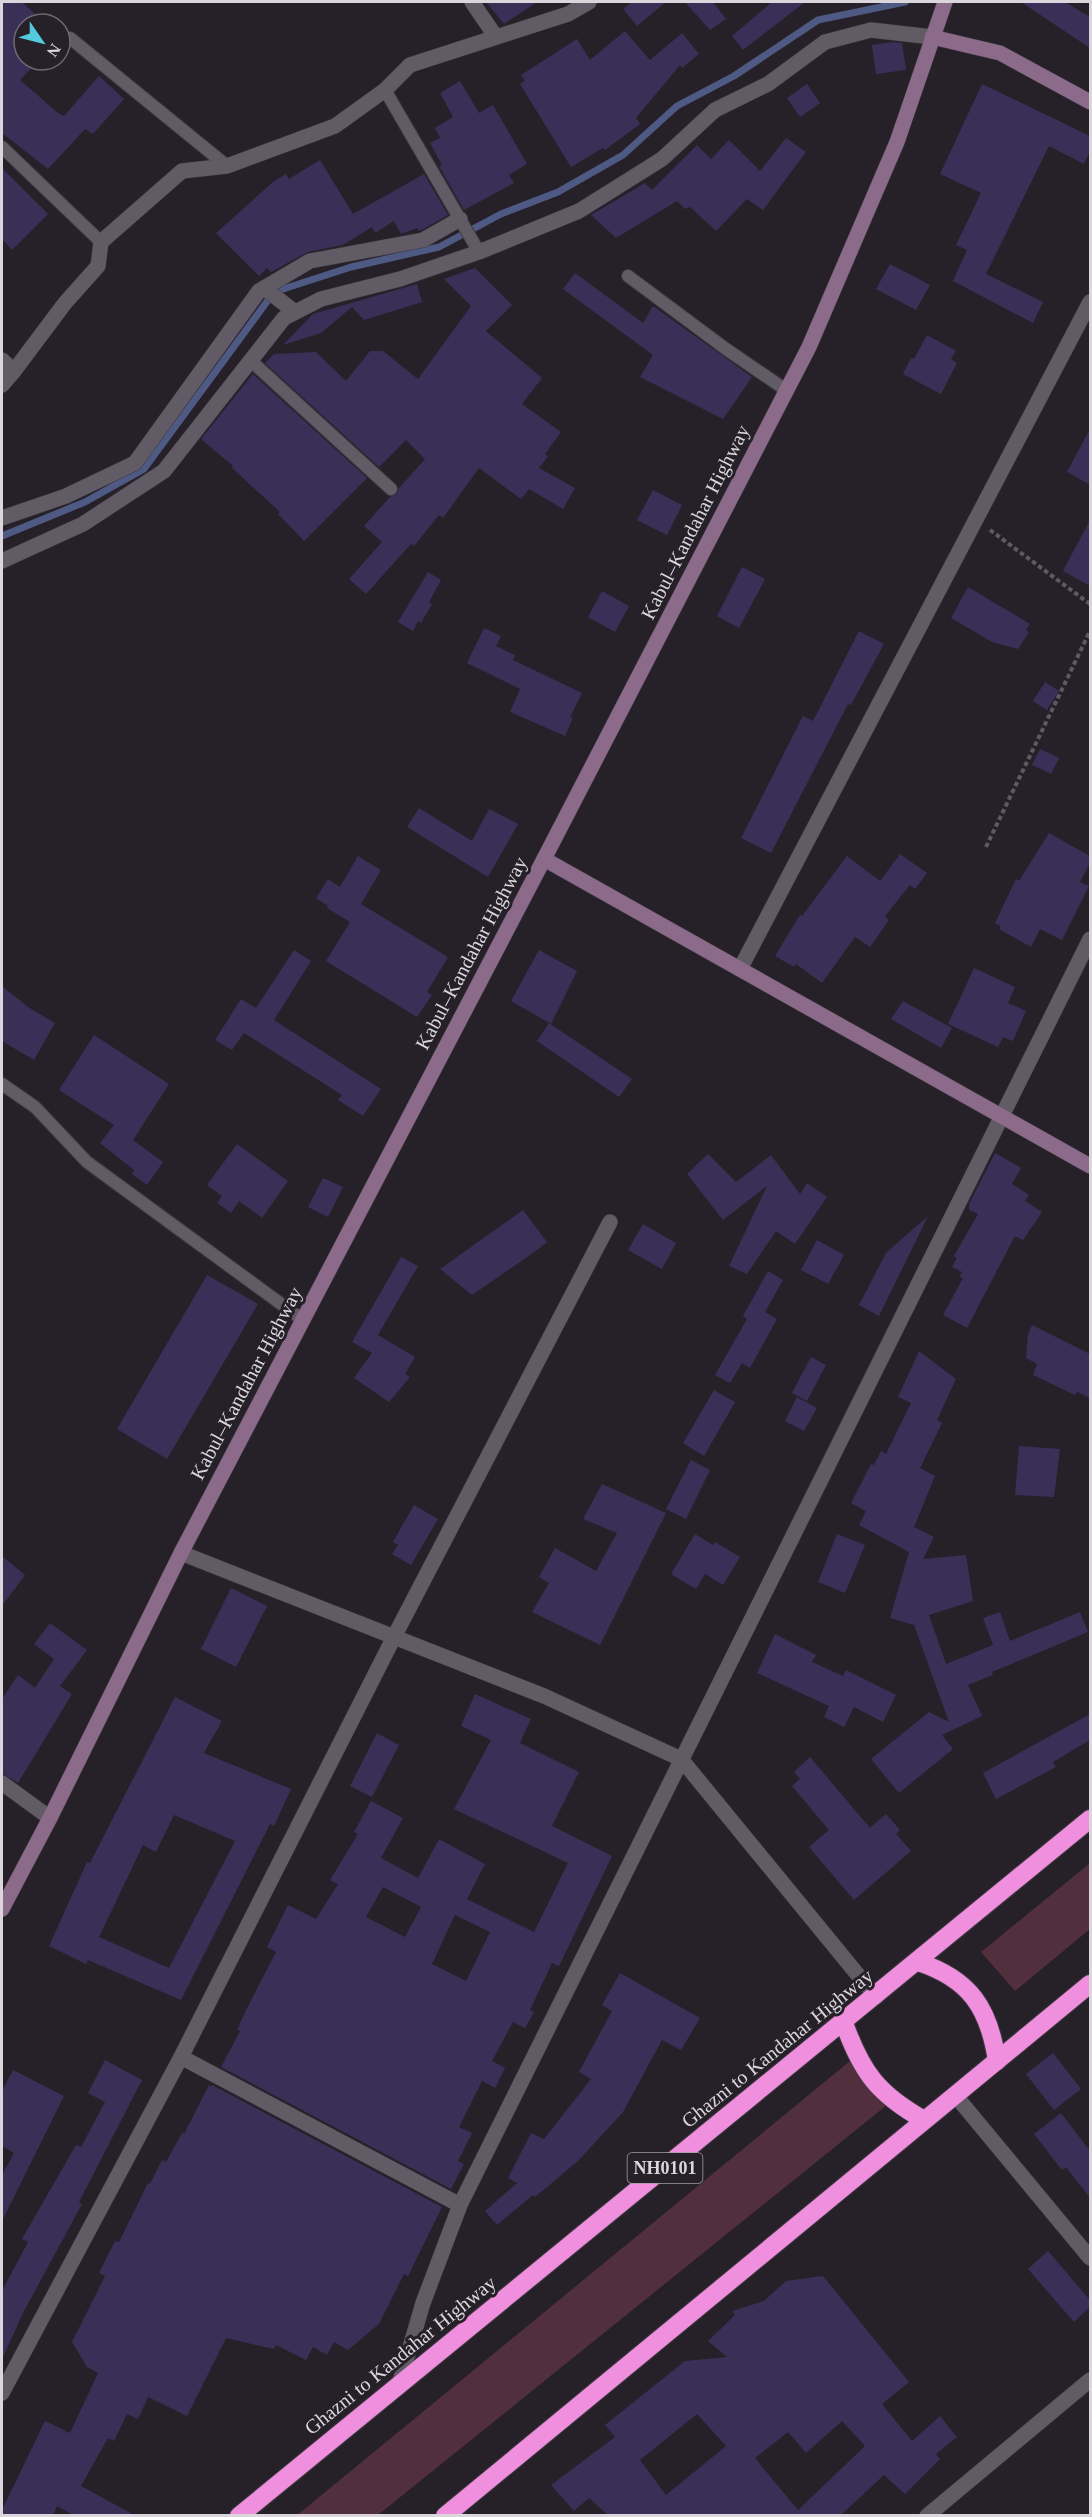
<svg xmlns="http://www.w3.org/2000/svg" width="1092" height="2517" font-family="'Times New Roman',serif">
<rect width="100%" height="100%" fill="#262029"/>
<g fill="#512f3d">
<path d="M1090,1863V1929L1015,1991L981,1952Z"/>
<path d="M850,2061L887,2105L378,2515L296,2516Z"/>
</g>
<g fill="none" stroke-linecap="round" stroke-linejoin="round">
<path stroke="#4e5984" stroke-width="7" d="M2,536L85,502L144,469L274,292L351,267L439,247L501,214L558,192L623,155L677,106L734,76L818,20L905,2"/>
</g>
<g fill="#393058" fill-rule="evenodd">
<path d="M2,2H22L37,16L28,24H24V60H39L20,80L58,113L64,116L99,76L124,99L93,134L85,129L48,169L2,133Z"/>
<path d="M486,2H537L504,24Z"/>
<path d="M632,2H666L637,26L623,9Z"/>
<path d="M685,2H713L726,19L710,30Z"/>
<path d="M772,2H805L743,50L732,36Z"/>
<path d="M1021,2H1065L1090,17V48Z"/>
<path d="M625,31L650,60L682,33L699,54L682,68L680,65L636,118L640,124L605,150L603,148L571,167L520,84L525,81L521,75L577,39L590,60Z"/>
<path d="M892,42L902,43L906,70L876,74L872,45Z"/>
<path d="M460,81L479,113L493,105L527,164L509,175L514,183L464,210L439,166L442,165L430,143L440,138L435,128L453,117L440,93Z"/>
<path d="M807,84L820,103L800,117L787,98Z"/>
<path d="M982,84L1090,136V151L1084,164L1049,146L986,274L1043,302L1033,323L953,281L967,250L956,245L981,193L940,174Z"/>
<path d="M786,138L806,152L763,210L747,199L716,231L690,207L685,209L677,201L616,238L591,215L645,183L652,190L697,145L711,159L729,140L760,171Z"/>
<path d="M320,160L353,214L424,174L448,215L420,231L417,228L401,234L394,221L375,233L372,227L343,245L308,252L271,272L267,268L259,276L216,233L273,182L286,174L289,179Z"/>
<path d="M2,168L48,214L12,250L2,239Z"/>
<path d="M890,264L930,285L916,310L876,289Z"/>
<path d="M475,268L512,305L486,331L542,378L522,404L561,432L545,454L548,456L539,468L575,488L563,509L529,489L521,499L479,468L443,518L439,515L414,546L411,544L366,594L349,579L382,542L364,526L390,497L397,494L399,488L425,459L406,440L379,467L265,363L274,354L316,352L346,381L370,351H383L418,379L471,306L444,279Z"/>
<path d="M575,273L643,323L653,306L752,377L723,419L640,377L653,355L563,289Z"/>
<path d="M417,284L422,302L364,320L352,307L321,333L283,345L313,314Z"/>
<path d="M927,335L956,351L951,359L957,363L941,394L903,374L911,358L914,359Z"/>
<path d="M253,374L367,478L304,541L278,514L280,512L232,468L233,466L201,439Z"/>
<path d="M1090,429V485L1067,472Z"/>
<path d="M653,490L682,505L667,535L637,520Z"/>
<path d="M1090,520V586L1063,571Z"/>
<path d="M742,567L765,579L739,628L717,616Z"/>
<path d="M428,572L441,580L429,602L432,604L421,623L418,621L413,631L398,622Z"/>
<path d="M968,587L1030,624L1026,630L1029,632L1018,649L992,642L951,618Z"/>
<path d="M602,591L629,606L615,632L588,617Z"/>
<path d="M484,628L501,636L496,646L515,655L513,660L582,693L570,717L573,718L565,736L510,712L520,689L467,663Z"/>
<path d="M859,631L884,644L851,705L848,704L771,853L741,838L803,716L813,721Z"/>
<path d="M1045,682L1059,691L1047,710L1033,701Z"/>
<path d="M1040,749L1059,758L1051,774L1032,765Z"/>
<path d="M419,808L472,841L489,809L518,824L488,877L407,827Z"/>
<path d="M1049,833L1090,856V863L1080,882L1089,886L1062,940L1040,929L1031,947L999,929L1001,926L995,923L1016,879L1019,881Z"/>
<path d="M900,854L927,873L915,889L910,885L885,916L889,920L870,947L855,937L822,983L796,964L794,967L775,956L800,915L802,916L847,856L880,881Z"/>
<path d="M358,856L381,870L361,904L448,957L427,992L432,995L417,1017L326,961L350,922L327,908L328,906L316,898L328,879L340,887Z"/>
<path d="M294,950L311,961L274,1020L381,1089L363,1116L338,1100L342,1095L244,1033L232,1050L215,1040L241,999L256,1008Z"/>
<path d="M539,950L577,971L551,1024L511,1001Z"/>
<path d="M974,968L1015,987L1008,1003L1026,1011L1013,1041L1003,1037L998,1047L948,1024Z"/>
<path d="M2,986L28,1007L55,1023L34,1060L2,1041Z"/>
<path d="M903,1001L952,1028L941,1048L891,1019Z"/>
<path d="M549,1023L632,1079L619,1097L537,1041Z"/>
<path d="M94,1035L169,1084L133,1140L163,1162L147,1185L132,1174L134,1170L100,1143L114,1125L59,1090Z"/>
<path d="M237,1144L288,1181L262,1218L239,1201L231,1213L217,1203L222,1196L207,1185Z"/>
<path d="M995,1153L1021,1168L1012,1184L1029,1195L1025,1201L1042,1212L1023,1240L1015,1236L967,1328L943,1315L963,1278L959,1277L962,1272L952,1267L957,1258L954,1256L978,1214L969,1210V1204Z"/>
<path d="M708,1154L736,1182L771,1155L800,1194L807,1183L827,1197L795,1244L776,1231L747,1274L729,1266L767,1186L723,1220L687,1174Z"/>
<path d="M323,1178L343,1187L328,1217L308,1207Z"/>
<path d="M523,1210L547,1242L533,1253L472,1295L440,1269Z"/>
<path d="M928,1216L879,1316L859,1305L886,1253Z"/>
<path d="M643,1224L676,1243L662,1269L628,1250Z"/>
<path d="M817,1240L844,1255L828,1284L801,1270Z"/>
<path d="M401,1257L418,1266L378,1335L415,1357L405,1374L410,1377L389,1402L354,1378L372,1353L352,1342Z"/>
<path d="M768,1271L783,1280L765,1312L777,1319L750,1368L742,1363L730,1383L715,1375L747,1319L743,1316Z"/>
<path d="M207,1275L258,1304L167,1459L117,1429Z"/>
<path d="M1032,1325L1090,1354V1398L1077,1392L1075,1395L1033,1375L1037,1364L1026,1358L1028,1334Z"/>
<path d="M919,1351L956,1379L937,1420L942,1423L920,1468L935,1476L914,1527L934,1537L923,1559L966,1555L973,1601L929,1615L946,1664L993,1645L983,1618L1000,1612L1010,1641L1080,1612L1088,1632L992,1672L993,1675L968,1685L982,1716L942,1735L953,1749L899,1793L871,1759L929,1712L949,1722L914,1625L890,1618L909,1552L859,1525L866,1511L851,1503L871,1464L874,1465L881,1451L886,1454L911,1403L898,1397Z"/>
<path d="M811,1357L826,1365L807,1401L792,1393Z"/>
<path d="M714,1390L735,1402L704,1456L683,1443Z"/>
<path d="M797,1397L817,1408L804,1431L785,1421Z"/>
<path d="M1019,1446L1060,1449L1054,1497L1015,1495Z"/>
<path d="M691,1460L710,1470L686,1519L666,1509Z"/>
<path d="M602,1484L666,1513L600,1645L532,1612L549,1583L539,1577L555,1548L596,1571L617,1533L583,1519Z"/>
<path d="M414,1505L438,1519L411,1565L392,1554L398,1545L393,1542Z"/>
<path d="M695,1534L713,1545L715,1542L740,1557L723,1585L705,1574L696,1589L671,1574Z"/>
<path d="M837,1534L865,1545L845,1593L818,1582Z"/>
<path d="M2,1556L25,1575L2,1606Z"/>
<path d="M231,1588L267,1606L236,1667L201,1649Z"/>
<path d="M50,1623L87,1650L60,1686L72,1694L18,1783L2,1773V1699L18,1675L35,1688L54,1659L34,1644Z"/>
<path d="M775,1634L816,1655L812,1662L843,1676L846,1670L896,1695L883,1722L854,1707L844,1727L824,1717L829,1706L757,1673Z"/>
<path d="M475,1694L531,1719L520,1743L579,1772L552,1826L612,1856L559,1966L552,1963L530,2010L534,2012L525,2028L513,2022L492,2061L505,2068L495,2088L482,2081L459,2127L472,2133L458,2161L464,2164L451,2189L221,2067L240,2031L237,2030L245,2012L276,1952L267,1947L288,1905L316,1919L338,1884L330,1880L358,1834L354,1832L371,1801L403,1818L381,1858L418,1878L439,1839L485,1864L467,1899L534,1932L568,1863L454,1809L491,1740L461,1726ZM383,1887L421,1907L405,1937L366,1917ZM455,1915L490,1932L466,1981L432,1964Z"/>
<path d="M175,1697L222,1721L204,1753L291,1789L274,1826L270,1824L181,2000L88,1960L86,1964L49,1946L87,1862L90,1863ZM174,1815L235,1841L169,1968L99,1937L143,1845L156,1852Z"/>
<path d="M1090,1714V1740L1053,1762L1056,1767L996,1799L983,1773Z"/>
<path d="M377,1733L399,1745L372,1797L350,1786Z"/>
<path d="M810,1757L870,1828L886,1814L900,1830L896,1834L911,1851L854,1900L809,1847L829,1830L792,1786L800,1779L794,1772Z"/>
<path d="M620,1973L700,2018L681,2050L662,2040L623,2112L578,2161L535,2197L533,2195L497,2225L485,2211L517,2183L508,2178L531,2133L544,2139L591,2079L579,2072L612,2011L602,2005Z"/>
<path d="M1053,2053L1081,2089L1054,2110L1026,2074Z"/>
<path d="M105,2060L142,2080L79,2202L82,2204L24,2311L2,2359V2291L28,2242L22,2239L76,2145L81,2147L105,2102L88,2093Z"/>
<path d="M13,2070L64,2096L2,2221V2175L14,2153L2,2146V2091Z"/>
<path d="M209,2085L211,2087L212,2085L442,2207L408,2276L404,2274L379,2324L348,2350L334,2342L327,2355L313,2347L306,2360L276,2345L274,2349L226,2338L187,2416L148,2397L138,2419L127,2414L114,2441L108,2438L81,2486L136,2516H75L57,2506L53,2516H2V2510L45,2421L70,2433L98,2373L87,2367L72,2342L105,2276L99,2273L115,2241L119,2242L148,2183L150,2184L162,2160L166,2162L182,2133L184,2134Z"/>
<path d="M1061,2113L1090,2151V2198L1066,2167L1062,2170L1034,2134Z"/>
<path d="M1048,2251L1090,2300V2307L1074,2322L1028,2269Z"/>
<path d="M823,2276L909,2382L882,2404L912,2441L940,2416L957,2437L936,2454L940,2459L905,2494L884,2475L840,2516H609L589,2498L574,2511L551,2485L615,2437L605,2425L685,2361L727,2357L708,2341L735,2315L732,2311L764,2301L786,2281ZM697,2414L726,2446L666,2495L640,2460ZM842,2421L865,2446L798,2510L755,2458L788,2432L806,2453Z"/>
</g>
<g fill="none" stroke-linecap="round" stroke-linejoin="round">
<defs>
<g id="lane">
<path d="M70,38L227,166"/>
<path d="M385,90L479,252"/>
<path d="M2,147L101,242"/>
<path d="M628,276L726,349L786,390"/>
<path d="M250,360L391,489"/>
<path d="M2,1084L35,1107L87,1162L303,1320"/>
</g>
<g id="street">
<path d="M472,2L496,37"/>
<path d="M264,288L295,312"/>
<path d="M2,360L14,371"/>
<path d="M2,385L14,371L65,303L98,266L101,242L182,171L227,166L335,126L385,90L410,65L568,14L589,2"/>
<path d="M2,518L66,496L135,463L259,291L310,261L423,240L460,219"/>
<path d="M2,561L83,524L164,471L284,318L321,299L400,279L479,252L579,211L662,159L715,110L768,84L825,42L871,30L932,37"/>
<path d="M740,969L1090,302"/>
<path d="M181,1553L544,1696L681,1759L876,1997"/>
<path d="M2,1783L50,1818"/>
<path d="M181,2057L460,2205"/>
<path d="M955,2095L1090,2258"/>
<path d="M399,2385L423,2303L460,2205L1090,939"/>
<path d="M2,2393L181,2057L394,1637L610,1222"/>
<path d="M927,2516L1090,2380"/>
</g>
<g id="secondary">
<path d="M932,37L1000,53L1090,102"/>
<path d="M544,859L1090,1166"/>
<path d="M2,1909L50,1818L181,1553L544,859L809,347L897,142L945,2"/>
</g>
<g id="highway">
<path d="M918,1962C970,1979 989,2008 997,2061"/>
<path d="M844,2023C862,2073 878,2094 924,2120"/>
<path d="M239,2516L1090,1819"/>
<path d="M445,2516L1090,1984"/>
</g>
</defs>
<use href="#lane" stroke="#403b42" stroke-width="14"/>
<use href="#street" stroke="#403b42" stroke-width="16"/>
<use href="#secondary" stroke="#403b42" stroke-width="16"/>
<use href="#highway" stroke="#403b42" stroke-width="20"/>
<g stroke="#5f5961" stroke-width="4" stroke-dasharray="4.5 3" stroke-linecap="butt">
<path d="M990,530L1090,604"/>
<path d="M986,847L1090,631"/>
</g>
<use href="#lane" stroke="#615b66" stroke-width="12"/>
<use href="#street" stroke="#615b66" stroke-width="15"/>
<use href="#secondary" stroke="#8c6b8a" stroke-width="15"/>
<use href="#highway" stroke="#ef8fde" stroke-width="18"/>
</g>
<g text-anchor="middle" dominant-baseline="central" stroke-width="6" stroke-linejoin="round" paint-order="stroke">
<rect fill="#262029" stroke="#a49fa6" stroke-width="1.5" x="627.5" y="2153" width="75" height="30" rx="4.5"/>
<g font-size="18" font-weight="bold" fill="#dad6dc">
<text x="665" y="2168">NH0101</text>
</g>
<g font-size="20" fill="#dad6dc" stroke="#262029">
<text transform="translate(695 522) rotate(-63)">Kabul–Kandahar Highway</text>
<text transform="translate(471 953) rotate(-62)">Kabul–Kandahar Highway</text>
<text transform="translate(246 1383) rotate(-62)">Kabul–Kandahar Highway</text>
<text transform="translate(777 2048) rotate(-39)">Ghazni to Kandahar Highway</text>
<text transform="translate(400 2355) rotate(-39)">Ghazni to Kandahar Highway</text>
</g>
</g>
<rect width="1092" height="2517" fill="none" stroke="#dad6dc" stroke-width="6"/>
<g transform="translate(42 42) rotate(125)"><circle r="28" fill="#262029" stroke="#6e6971" stroke-width="1.5"/>
<path d="M0-4.5L10 22L0 15L-10 22Z" fill="#54cadd"/>
<text y="-9" font-size="16" font-weight="bold" text-anchor="middle" fill="#dad6dc">N</text>
</g>
</svg>
